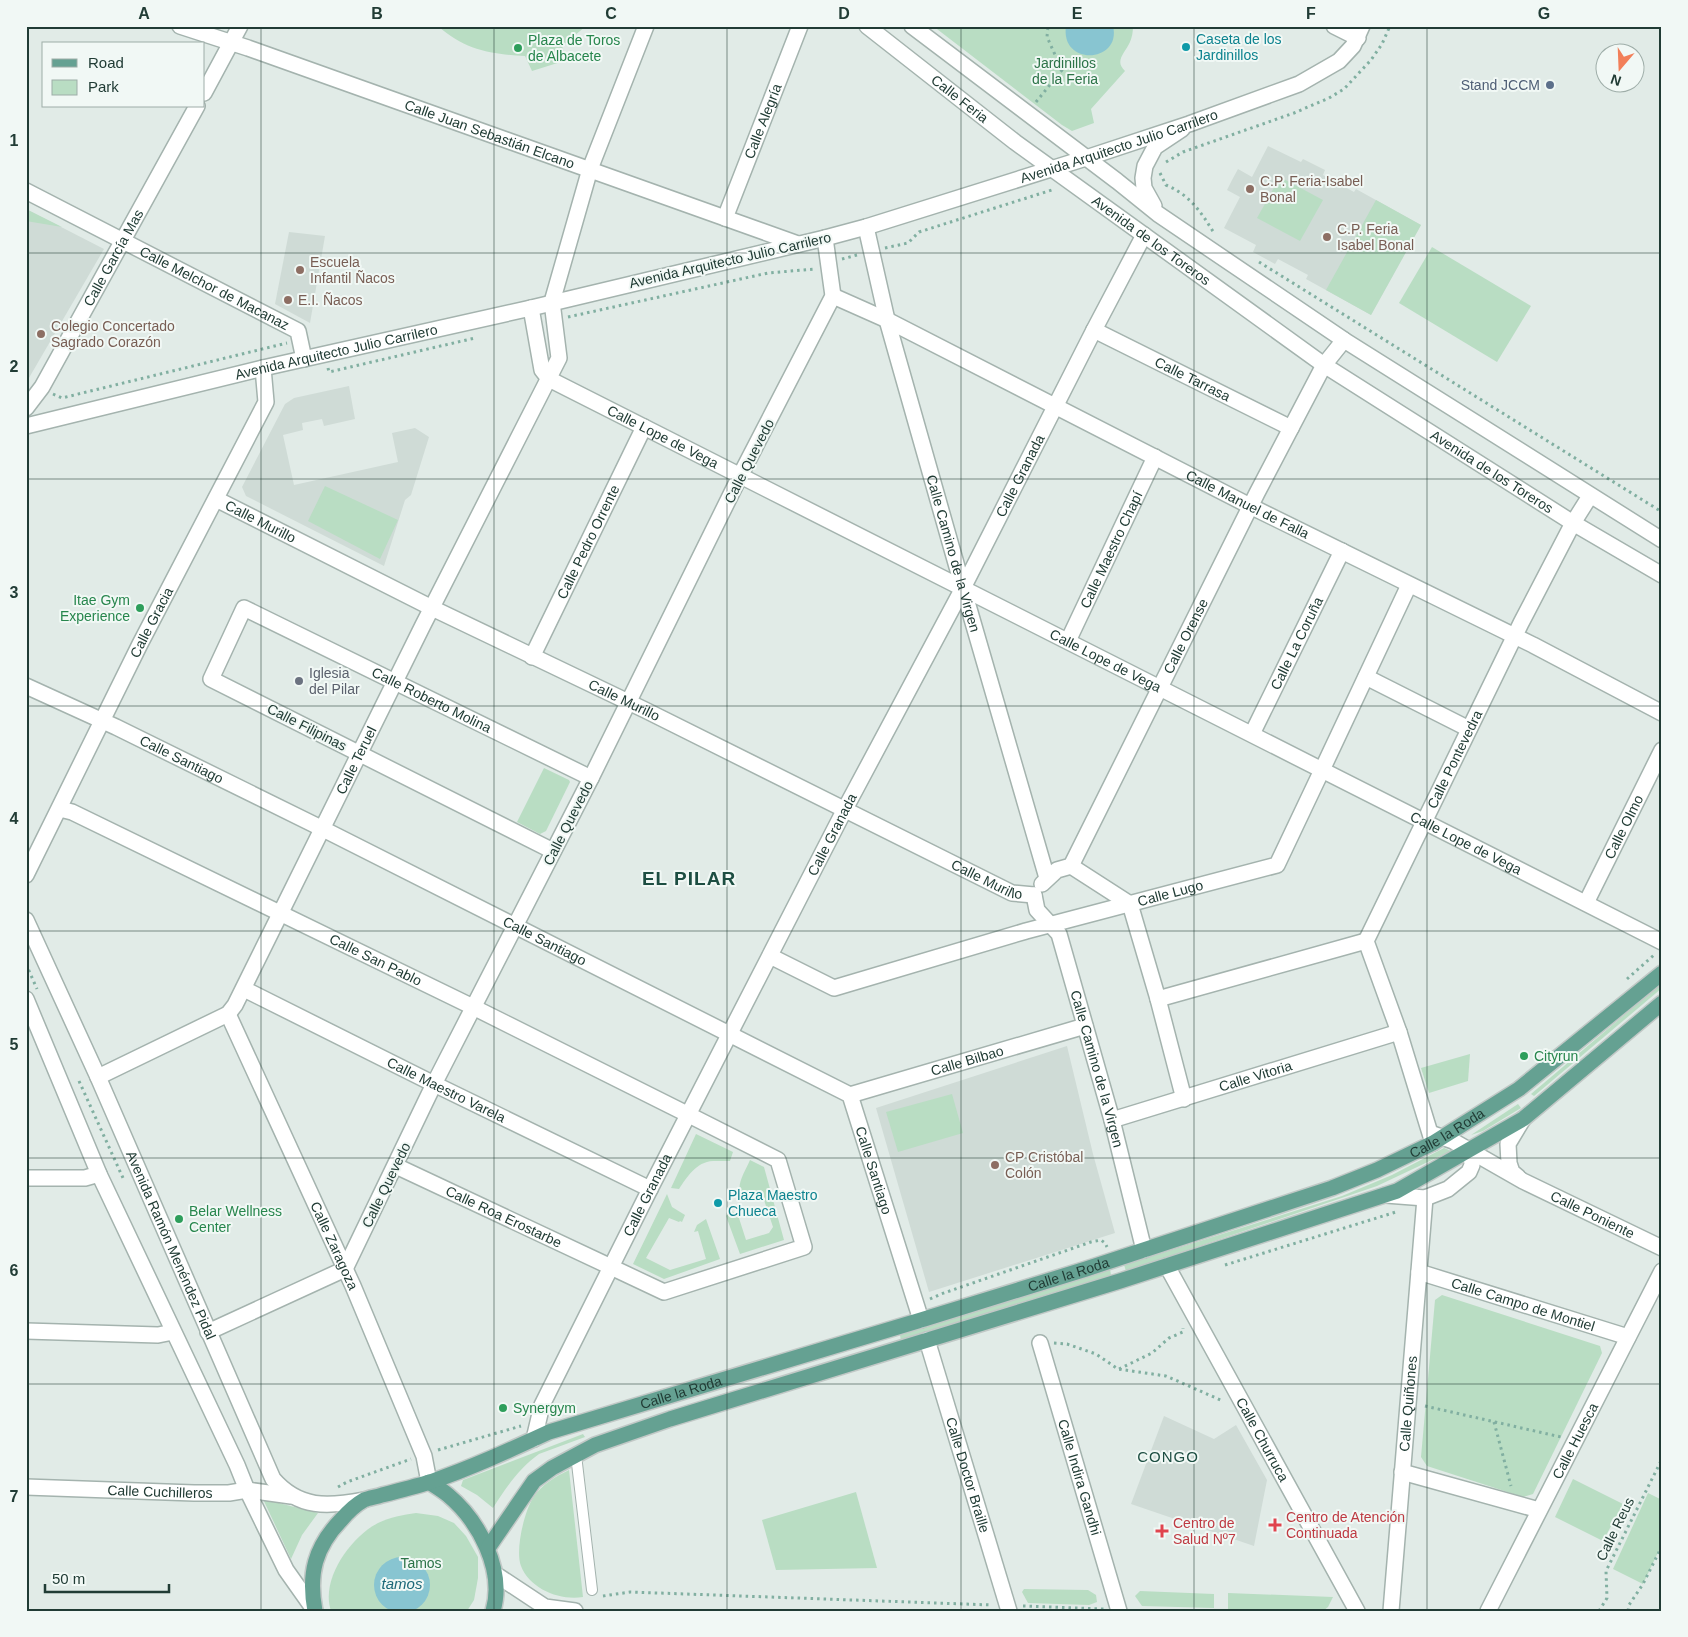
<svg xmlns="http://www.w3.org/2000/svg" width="1688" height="1637" font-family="Arial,sans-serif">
<rect width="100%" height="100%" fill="#e1ebe7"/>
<g fill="#cfdbd6">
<path d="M1268,146L1301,162L1303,159L1325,170L1323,175L1354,192L1356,189L1421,225L1371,315L1306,279L1308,275L1278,259L1275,264L1253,252L1256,245L1224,228L1240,197L1227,190L1232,180L1238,169L1252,177Z"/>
<path d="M26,209L104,249L26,383Z"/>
<path d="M289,232L325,236L310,323L275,304Z"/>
<path d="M349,386L355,419L324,426L322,419L302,423L303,430L283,435L294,485L398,462L392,433L415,428L429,437L411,495L405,500L384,566L246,496L242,487L285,404L294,398Z"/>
<path d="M1067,1046L1093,1154L1115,1233L929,1292L876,1108Z"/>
<path d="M1164,1416L1214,1439L1236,1425L1267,1480L1254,1546L1131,1504Z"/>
</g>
<g fill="#b9ddc3">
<path d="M438,26H586L562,46L567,60L532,71L525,56C490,54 465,50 438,26Z"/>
<path d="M933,26H1133C1133,32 1132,37 1130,42C1125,53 1114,61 1125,71L1091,109L1094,123L1072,131L1062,125Z"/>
<path d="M1280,177L1323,200L1300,241L1257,218Z"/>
<path d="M1376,200L1421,225L1371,315L1326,290Z"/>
<path d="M26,209L62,227L26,221Z"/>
<path d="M1432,247L1531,306L1497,362L1399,303Z"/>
<path d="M325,486L398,520L380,559L308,521Z"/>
<path d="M544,768L569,780L570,782L546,831L540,834L517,822Z"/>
<path d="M1662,983V988L1534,1096L1531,1094Z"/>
<path d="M1470,1054L1468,1081L1429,1093L1421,1068Z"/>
<path d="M952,1094L963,1133L898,1152L886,1112Z"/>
<path d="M1518,1104L1521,1108L1483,1131L1471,1135Z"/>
<path d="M696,1134L733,1152L730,1161C724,1161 719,1161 713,1161C696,1162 687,1177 679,1189L671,1188Z"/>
<path d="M1444,1148L1451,1151L1377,1186L1126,1271L1124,1265L1342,1196L1392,1175Z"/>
<path d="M750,1160L764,1167L784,1240L740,1254L726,1216L730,1210L738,1215L746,1240L769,1233L773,1227L762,1194L744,1199C733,1188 745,1172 750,1160Z"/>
<path d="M667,1194L672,1207L685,1215L682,1222L680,1221L679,1222L669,1218L646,1258L670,1270L706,1259L698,1231L694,1232L697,1225L706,1219L720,1259L664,1279L633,1264Z"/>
<path d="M1110,1269L1111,1275L901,1341L900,1335Z"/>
<path d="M1442,1295L1600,1346L1602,1353L1533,1494L1523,1497L1427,1466L1421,1457L1435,1300Z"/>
<path d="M583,1434L585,1437L539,1454C519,1468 506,1488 493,1508L477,1495L461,1486L463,1480Z"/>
<path d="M569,1470L583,1597C560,1601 530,1589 521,1566C515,1551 524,1512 533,1498C542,1484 555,1477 569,1470Z"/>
<path d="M1573,1479L1623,1504L1603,1541L1555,1517Z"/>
<path d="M856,1492L877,1568L776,1570L762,1520Z"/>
<path d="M1648,1493L1662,1500V1544L1643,1584L1613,1569Z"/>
<path d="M263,1499L318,1513L302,1535L291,1559Z"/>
<path d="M416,1513L438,1516L454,1523L466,1536L478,1557V1578L474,1600L467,1611H331C320,1579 351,1537 378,1523C390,1517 403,1515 416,1513Z"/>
<path d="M1024,1589L1088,1590L1096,1595L1097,1602L1089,1605L1028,1603L1022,1592Z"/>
<path d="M1140,1591L1214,1594V1608L1142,1606L1135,1596Z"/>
<path d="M1228,1593L1333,1597L1328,1607L1323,1611L1228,1610Z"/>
</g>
<g fill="#88c5d1">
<path d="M1066,26H1113C1122,63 1060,67 1066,26Z"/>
<circle cx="402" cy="1585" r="28"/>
</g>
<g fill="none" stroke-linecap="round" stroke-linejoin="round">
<defs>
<path id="service" d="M576,1455L592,1590"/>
<g id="pedestrian">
<path d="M1334,26L1358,38"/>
<path id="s1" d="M60,809L72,812L473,1007L689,1115"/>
<path id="s2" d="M553,851L211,679L244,608L591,778"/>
<path id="s3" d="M770,956L834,988L1026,931L1277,865L1322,770"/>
<path id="s4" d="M396,1166L611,1267"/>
</g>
<g id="minor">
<path id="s5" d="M180,26L248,48L798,244"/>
<path id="s6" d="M867,26L1015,142L1324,365L1573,523L1662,575"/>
<path d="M912,26L1117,181L1158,214L1344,340L1662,540"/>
<path d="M204,93L240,26"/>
<path id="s7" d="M26,191L298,331L304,359"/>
<path d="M1154,206L1144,188L1143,178L1145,166L1155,147L1182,129"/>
<path id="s8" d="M725,218L800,26"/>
<path id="s9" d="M866,227L887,320L963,588L1047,878"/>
<path id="s10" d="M833,296L887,320L1250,506L1533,645L1662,713"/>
<path id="s11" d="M531,308L542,370L549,379L1662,942"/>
<path id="s12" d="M1094,330L1291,428"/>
<path id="s13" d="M26,408L42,387L197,106"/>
<path id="s14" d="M26,426L263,368L531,308L825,238L833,296L740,476L591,778L434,1084L345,1269L208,1332"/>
<path id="s15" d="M216,499L432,608L645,710L1012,893L1034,895"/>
<path id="s16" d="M1068,641L1155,457"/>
<path id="s17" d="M532,657L644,427"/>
<path d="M1366,677L1469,729"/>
<path id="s18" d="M26,686L116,727L323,829L850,1095L921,1320"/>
<path id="s19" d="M1252,734L1342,551"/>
<path d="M1322,770L1409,585"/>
<path d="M1071,866L1130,904L1158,999L1184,1099"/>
<path id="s20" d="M26,875L140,644L266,402L263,368"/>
<path id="s21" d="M1042,884L1057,870L1071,866L1257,493L1324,365L1344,340"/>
<path id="s22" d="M1034,895L1037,910L1059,934L1112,1120L1144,1250"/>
<path id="s23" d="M1586,903L1662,750"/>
<path id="s24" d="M26,920L98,1077L273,1479C299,1509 328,1507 364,1500"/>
<path id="s25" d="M244,989L434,1084L650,1189"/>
<path d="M26,999L99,1174L237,1465L247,1490L286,1570L315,1611"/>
<path d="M1158,999L1366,941"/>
<path id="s26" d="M228,1014L353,1286L424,1456L429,1482"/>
<path id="s27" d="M98,1077L228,1014L235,1005L423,625L559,358L552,302L590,169L646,26"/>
<path id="s28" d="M850,1095L1085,1026"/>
<path id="s29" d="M1112,1120L1399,1032"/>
<path id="s30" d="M1433,1134L1453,1141L1523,1181L1662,1248"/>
<path id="s31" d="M1433,1143L1399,1032L1366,941L1521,623L1573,523L1590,496"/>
<path d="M1518,1177L1512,1172L1509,1163L1508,1144L1523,1119"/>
<path d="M26,1178H85L99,1174"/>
<path d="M1386,1195L1425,1198L1448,1189L1469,1172L1472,1165L1471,1151"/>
<path id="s32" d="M1167,1266L1357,1611"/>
<path d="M611,1267L664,1292L804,1247L778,1160L689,1115"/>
<path id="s33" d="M1419,1272L1628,1337"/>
<path d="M26,1331L158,1335L173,1332"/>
<path id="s34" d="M927,1340L1009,1611"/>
<path id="s35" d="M1040,1343L1119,1611"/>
<path id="s36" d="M534,1439L542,1405L650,1189L845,809L963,588L1094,330L1144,235"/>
<path d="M1402,1472L1539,1510"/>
<path id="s37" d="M26,1487L194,1493H229L247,1490L291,1496"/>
<path d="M495,1574L545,1607L575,1611"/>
<path id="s38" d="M1391,1611L1425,1198"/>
<path id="s39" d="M1488,1611L1662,1271"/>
</g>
<g id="tertiary">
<path id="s40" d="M825,238L866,227L1086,158L1189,124L1299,84L1339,61L1353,46L1362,26"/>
</g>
<g id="primary">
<path d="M429,1482C435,1486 442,1490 448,1495C479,1521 505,1570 493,1611"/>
<path d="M488,1548L534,1481L552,1468L595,1445L670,1419L1120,1281L1397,1191L1523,1119L1662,1003"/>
<path id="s41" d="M315,1611C308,1574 315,1547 341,1520C347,1513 355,1505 364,1500C369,1498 376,1497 382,1495C398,1491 414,1487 430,1482C471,1468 510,1450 549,1432L921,1320L1086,1269L1332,1188L1377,1170L1433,1143L1519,1089L1662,973"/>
</g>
</defs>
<use href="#service" stroke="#a4b3ae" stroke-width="12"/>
<use href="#pedestrian" stroke="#a4b3ae" stroke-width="18"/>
<use href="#minor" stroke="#a4b3ae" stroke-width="18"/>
<use href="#tertiary" stroke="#a4b3ae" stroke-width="18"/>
<use href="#primary" stroke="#c1c8c6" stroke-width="18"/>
<g stroke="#81afa1" stroke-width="3" stroke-dasharray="2.5 4" stroke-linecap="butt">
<path d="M1036,102L1062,70L1047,37L1048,26"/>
<path d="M1166,162L1183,152L1294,113L1329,98L1344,89L1371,60L1382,44L1390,26"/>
<path d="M1160,173L1166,185C1190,195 1201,212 1214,233"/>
<path d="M885,248L908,243L919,232L1055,189"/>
<path d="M842,259L857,255"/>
<path d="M1259,262L1662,512"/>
<path d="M568,317L768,273L815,269"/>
<path d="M328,368L329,372L475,338"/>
<path d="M53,394L62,398L287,343"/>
<path d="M26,964L37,989"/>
<path d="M1627,979L1654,955"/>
<path d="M79,1081L123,1178"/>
<path d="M1225,1265L1396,1212"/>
<path d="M930,1299L941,1294L1091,1242L1101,1240L1105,1243L1107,1247"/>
<path d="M1054,1343L1067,1344L1096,1354L1118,1369L1166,1376L1223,1401"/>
<path d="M1119,1369L1152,1353L1169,1338L1183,1332V1328"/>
<path d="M1425,1406L1561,1437"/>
<path d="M1494,1422L1511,1486"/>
<path d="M438,1450L521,1426"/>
<path d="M338,1487L347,1482L411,1459"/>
<path d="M603,1596L630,1592L992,1605"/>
<path d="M1023,1606L1104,1609"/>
<path d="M1599,1611L1607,1598L1606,1571L1662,1459"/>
<path d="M1628,1611L1629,1605L1643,1584L1662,1546"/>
</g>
<use href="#service" stroke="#fff" stroke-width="10"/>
<use href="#pedestrian" stroke="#fff" stroke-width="15"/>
<use href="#minor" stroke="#fff" stroke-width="15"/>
<use href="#tertiary" stroke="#fff" stroke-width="15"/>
<use href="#primary" stroke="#65a192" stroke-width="15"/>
</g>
<path fill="none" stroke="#213c35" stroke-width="1" stroke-opacity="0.55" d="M261,26V1611M494,26V1611M727,26V1611M961,26V1611M1194,26V1611M1427,26V1611M26,253H1662M26,479H1662M26,706H1662M26,931H1662M26,1158H1662M26,1384H1662"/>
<g fill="#0f9aa8" stroke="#f1f8f5" stroke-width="2">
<circle cx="1186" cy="47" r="5"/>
<circle cx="718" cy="1203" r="5"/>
</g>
<g fill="#2e9e5b" stroke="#f1f8f5" stroke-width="2">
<circle cx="518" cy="48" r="5"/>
<circle cx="140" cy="608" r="5"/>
<circle cx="1524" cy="1056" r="5"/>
<circle cx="179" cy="1219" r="5"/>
<circle cx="503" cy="1408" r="5"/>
</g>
<circle fill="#5c6f8a" stroke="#f1f8f5" stroke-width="2" cx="1550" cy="85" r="5"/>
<g fill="#8d6e63" stroke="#f1f8f5" stroke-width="2">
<circle cx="1250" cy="189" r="5"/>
<circle cx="1327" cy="237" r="5"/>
<circle cx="300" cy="270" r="5"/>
<circle cx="288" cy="300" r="5"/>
<circle cx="41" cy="334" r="5"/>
<circle cx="995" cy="1165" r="5"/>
</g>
<circle fill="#6b7280" stroke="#f1f8f5" stroke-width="2" cx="299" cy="681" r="5"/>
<g fill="#e0444e" stroke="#f1f8f5" stroke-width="2">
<path d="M1272.5 1517.5h5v5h5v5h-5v5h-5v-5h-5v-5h5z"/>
<path d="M1159.5 1523.5h5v5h5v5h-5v5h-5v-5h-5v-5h5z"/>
</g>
<g text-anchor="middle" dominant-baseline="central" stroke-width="4" stroke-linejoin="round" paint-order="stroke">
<g font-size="14" fill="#0d838f" stroke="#f1f8f5" text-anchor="start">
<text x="1196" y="39">Caseta de los<tspan x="1196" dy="16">Jardinillos</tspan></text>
<text x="728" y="1195">Plaza Maestro<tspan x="728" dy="16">Chueca</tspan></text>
</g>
<g font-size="14" fill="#27864d" stroke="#f1f8f5" text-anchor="start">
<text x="528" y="40">Plaza de Toros<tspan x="528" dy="16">de Albacete</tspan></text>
<text x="130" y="600" text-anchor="end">Itae Gym<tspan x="130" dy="16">Experience</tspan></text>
<text x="1534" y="1056">Cityrun</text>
<text x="189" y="1211">Belar Wellness<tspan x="189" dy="16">Center</tspan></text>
<text x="513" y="1408">Synergym</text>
</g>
<g font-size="14" fill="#2b7347" stroke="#f1f8f5">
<text x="1065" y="63">Jardinillos<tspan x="1065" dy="16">de la Feria</tspan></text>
<text x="421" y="1563">Tamos</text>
</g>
<g font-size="14" fill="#4e5e75" stroke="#f1f8f5" text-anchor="end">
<text x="1540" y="85">Stand JCCM</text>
</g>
<g font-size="14" fill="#213c35" stroke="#f1f8f5">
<text stroke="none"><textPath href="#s6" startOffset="118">Calle Feria</textPath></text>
<text stroke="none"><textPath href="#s8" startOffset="104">Calle Alegría</textPath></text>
<text stroke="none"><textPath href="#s5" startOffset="328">Calle Juan Sebastián Elcano</textPath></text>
<text stroke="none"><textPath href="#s40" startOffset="308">Avenida Arquitecto Julio Carrilero</textPath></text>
<text stroke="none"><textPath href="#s6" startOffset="356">Avenida de los Toreros</textPath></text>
<text stroke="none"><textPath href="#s13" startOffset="174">Calle García Mas</textPath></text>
<text transform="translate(730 260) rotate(-13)">Avenida Arquitecto Julio Carrilero</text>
<text stroke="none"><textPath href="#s7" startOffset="212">Calle Melchor de Macanaz</textPath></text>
<text stroke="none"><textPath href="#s14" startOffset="319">Avenida Arquitecto Julio Carrilero</textPath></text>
<text stroke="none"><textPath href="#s12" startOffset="110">Calle Tarrasa</textPath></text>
<text stroke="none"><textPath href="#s11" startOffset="202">Calle Lope de Vega</textPath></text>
<text transform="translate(749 461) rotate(-63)">Calle Quevedo</text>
<text stroke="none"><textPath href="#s6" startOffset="768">Avenida de los Toreros</textPath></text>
<text stroke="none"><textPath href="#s36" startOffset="1080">Calle Granada</textPath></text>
<text stroke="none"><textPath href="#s10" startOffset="464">Calle Manuel de Falla</textPath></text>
<text stroke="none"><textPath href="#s15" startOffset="50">Calle Murillo</textPath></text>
<text stroke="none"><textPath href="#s17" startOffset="128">Calle Pedro Orrente</textPath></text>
<text stroke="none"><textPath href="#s16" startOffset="101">Calle Maestro Chapí</textPath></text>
<text stroke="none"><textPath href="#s9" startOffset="338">Calle Camino de la Virgen</textPath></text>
<text stroke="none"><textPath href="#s20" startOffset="282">Calle Gracia</textPath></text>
<text stroke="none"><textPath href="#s21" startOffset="292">Calle Orense</textPath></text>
<text stroke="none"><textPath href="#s19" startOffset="101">Calle La Coruña</textPath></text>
<text stroke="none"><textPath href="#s11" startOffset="698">Calle Lope de Vega</textPath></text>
<text stroke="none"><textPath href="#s2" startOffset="670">Calle Roberto Molina</textPath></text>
<text stroke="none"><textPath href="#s15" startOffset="455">Calle Murillo</textPath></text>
<text transform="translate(307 727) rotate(27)">Calle Filipinas</text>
<text stroke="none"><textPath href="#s31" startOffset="415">Calle Pontevedra</textPath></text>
<text stroke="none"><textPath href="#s18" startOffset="172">Calle Santiago</textPath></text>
<text stroke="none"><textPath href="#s27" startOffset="429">Calle Teruel</textPath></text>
<text transform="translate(568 823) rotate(-63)">Calle Quevedo</text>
<text stroke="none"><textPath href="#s23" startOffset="85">Calle Olmo</textPath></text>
<text stroke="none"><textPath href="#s36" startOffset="675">Calle Granada</textPath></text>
<text stroke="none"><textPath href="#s11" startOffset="1102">Calle Lope de Vega</textPath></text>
<text stroke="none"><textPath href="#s15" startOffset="860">Calle Murillo</textPath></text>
<text stroke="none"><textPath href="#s3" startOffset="421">Calle Lugo</textPath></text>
<text stroke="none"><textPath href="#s18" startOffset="578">Calle Santiago</textPath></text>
<text stroke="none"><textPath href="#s1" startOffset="350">Calle San Pablo</textPath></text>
<text stroke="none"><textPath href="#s28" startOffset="122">Calle Bilbao</textPath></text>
<text stroke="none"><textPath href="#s22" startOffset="188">Calle Camino de la Virgen</textPath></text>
<text stroke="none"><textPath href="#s29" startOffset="150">Calle Vitoria</textPath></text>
<text stroke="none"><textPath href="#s25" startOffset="226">Calle Maestro Varela</textPath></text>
<text stroke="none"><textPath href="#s41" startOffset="1275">Calle la Roda</textPath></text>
<text stroke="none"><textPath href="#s18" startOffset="999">Calle Santiago</textPath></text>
<text transform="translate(386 1185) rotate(-64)">Calle Quevedo</text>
<text stroke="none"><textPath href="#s36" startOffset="270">Calle Granada</textPath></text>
<text stroke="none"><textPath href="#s30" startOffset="179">Calle Poniente</textPath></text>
<text stroke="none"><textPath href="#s4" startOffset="119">Calle Roa Erostarbe</textPath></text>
<text stroke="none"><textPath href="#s24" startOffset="356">Avenida Ramón Menéndez Pidal</textPath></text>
<text stroke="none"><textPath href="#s26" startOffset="255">Calle Zaragoza</textPath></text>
<text stroke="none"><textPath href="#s41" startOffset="870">Calle la Roda</textPath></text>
<text stroke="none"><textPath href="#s33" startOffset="109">Calle Campo de Montiel</textPath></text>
<text stroke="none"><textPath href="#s41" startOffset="465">Calle la Roda</textPath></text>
<text stroke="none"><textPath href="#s38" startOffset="208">Calle Quiñones</textPath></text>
<text stroke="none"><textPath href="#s32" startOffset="198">Calle Churruca</textPath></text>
<text stroke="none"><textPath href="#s39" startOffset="191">Calle Huesca</textPath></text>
<text stroke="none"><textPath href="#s34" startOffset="141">Calle Doctor Braille</textPath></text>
<text stroke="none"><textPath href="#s35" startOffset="140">Calle Indira Gandhi</textPath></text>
<text stroke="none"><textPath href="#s37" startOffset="134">Calle Cuchilleros</textPath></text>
<text transform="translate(1615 1529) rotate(-64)">Calle Reus</text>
</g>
<g font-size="14" fill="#785e54" stroke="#f1f8f5" text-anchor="start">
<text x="1260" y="181">C.P. Feria-Isabel<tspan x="1260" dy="16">Bonal</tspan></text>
<text x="1337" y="229">C.P. Feria<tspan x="1337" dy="16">Isabel Bonal</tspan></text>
<text x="310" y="262">Escuela<tspan x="310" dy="16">Infantil Ñacos</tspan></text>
<text x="298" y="300">E.I. Ñacos</text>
<text x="51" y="326">Colegio Concertado<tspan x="51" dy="16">Sagrado Corazón</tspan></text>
<text x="1005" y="1157">CP Cristóbal<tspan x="1005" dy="16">Colón</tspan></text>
</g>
<g font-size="14" fill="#5b616d" stroke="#f1f8f5" text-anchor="start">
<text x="309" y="673">Iglesia<tspan x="309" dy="16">del Pilar</tspan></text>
</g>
<g font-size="14" fill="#be3a42" stroke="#f1f8f5" text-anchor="start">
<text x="1286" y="1517">Centro de Atención<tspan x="1286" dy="16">Continuada</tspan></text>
<text x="1173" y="1523">Centro de<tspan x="1173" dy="16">Salud Nº7</tspan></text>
</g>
<g font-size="15" letter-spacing="1" fill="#1d4e42" stroke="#f1f8f5">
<text x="1168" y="1456">CONGO</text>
</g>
<g font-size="15" font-style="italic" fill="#1c6878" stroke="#f1f8f5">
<text x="402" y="1583">tamos</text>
</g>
<g font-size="19" font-weight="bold" letter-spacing="1" fill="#1d4e42" stroke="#f1f8f5">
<text x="689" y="878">EL PILAR</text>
</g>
</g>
<rect width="1688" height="1637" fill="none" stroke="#f1f8f5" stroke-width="55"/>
<rect x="42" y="42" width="162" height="65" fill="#f1f8f5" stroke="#9eada8"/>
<rect x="52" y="59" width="25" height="8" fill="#65a192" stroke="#9eada8"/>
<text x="88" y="68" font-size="15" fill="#213c35">Road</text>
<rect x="52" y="80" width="25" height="15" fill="#b9ddc3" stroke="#9eada8"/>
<text x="88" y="92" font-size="15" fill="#213c35">Park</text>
<g transform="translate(1620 68) rotate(199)"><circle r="24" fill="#f1f8f5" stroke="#9eada8"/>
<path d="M0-4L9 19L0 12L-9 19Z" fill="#f27f59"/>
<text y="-8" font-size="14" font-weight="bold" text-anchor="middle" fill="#213c35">N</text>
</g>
<path d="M45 1584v8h124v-8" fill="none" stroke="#213c35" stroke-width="2.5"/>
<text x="52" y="1584" font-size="15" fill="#213c35" stroke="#f1f8f5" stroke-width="4" paint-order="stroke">50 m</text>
<rect x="28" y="28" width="1632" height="1582" fill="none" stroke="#213c35" stroke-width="2"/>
<g font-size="16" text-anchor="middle" font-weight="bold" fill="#213c35">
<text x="144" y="19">A</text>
<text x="377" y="19">B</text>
<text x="611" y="19">C</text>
<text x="844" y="19">D</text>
<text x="1077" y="19">E</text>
<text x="1311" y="19">F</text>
<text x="1544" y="19">G</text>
<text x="14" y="146">1</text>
<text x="14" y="372">2</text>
<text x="14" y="598">3</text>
<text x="14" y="824">4</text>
<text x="14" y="1050">5</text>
<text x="14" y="1276">6</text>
<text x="14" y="1502">7</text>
</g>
</svg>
